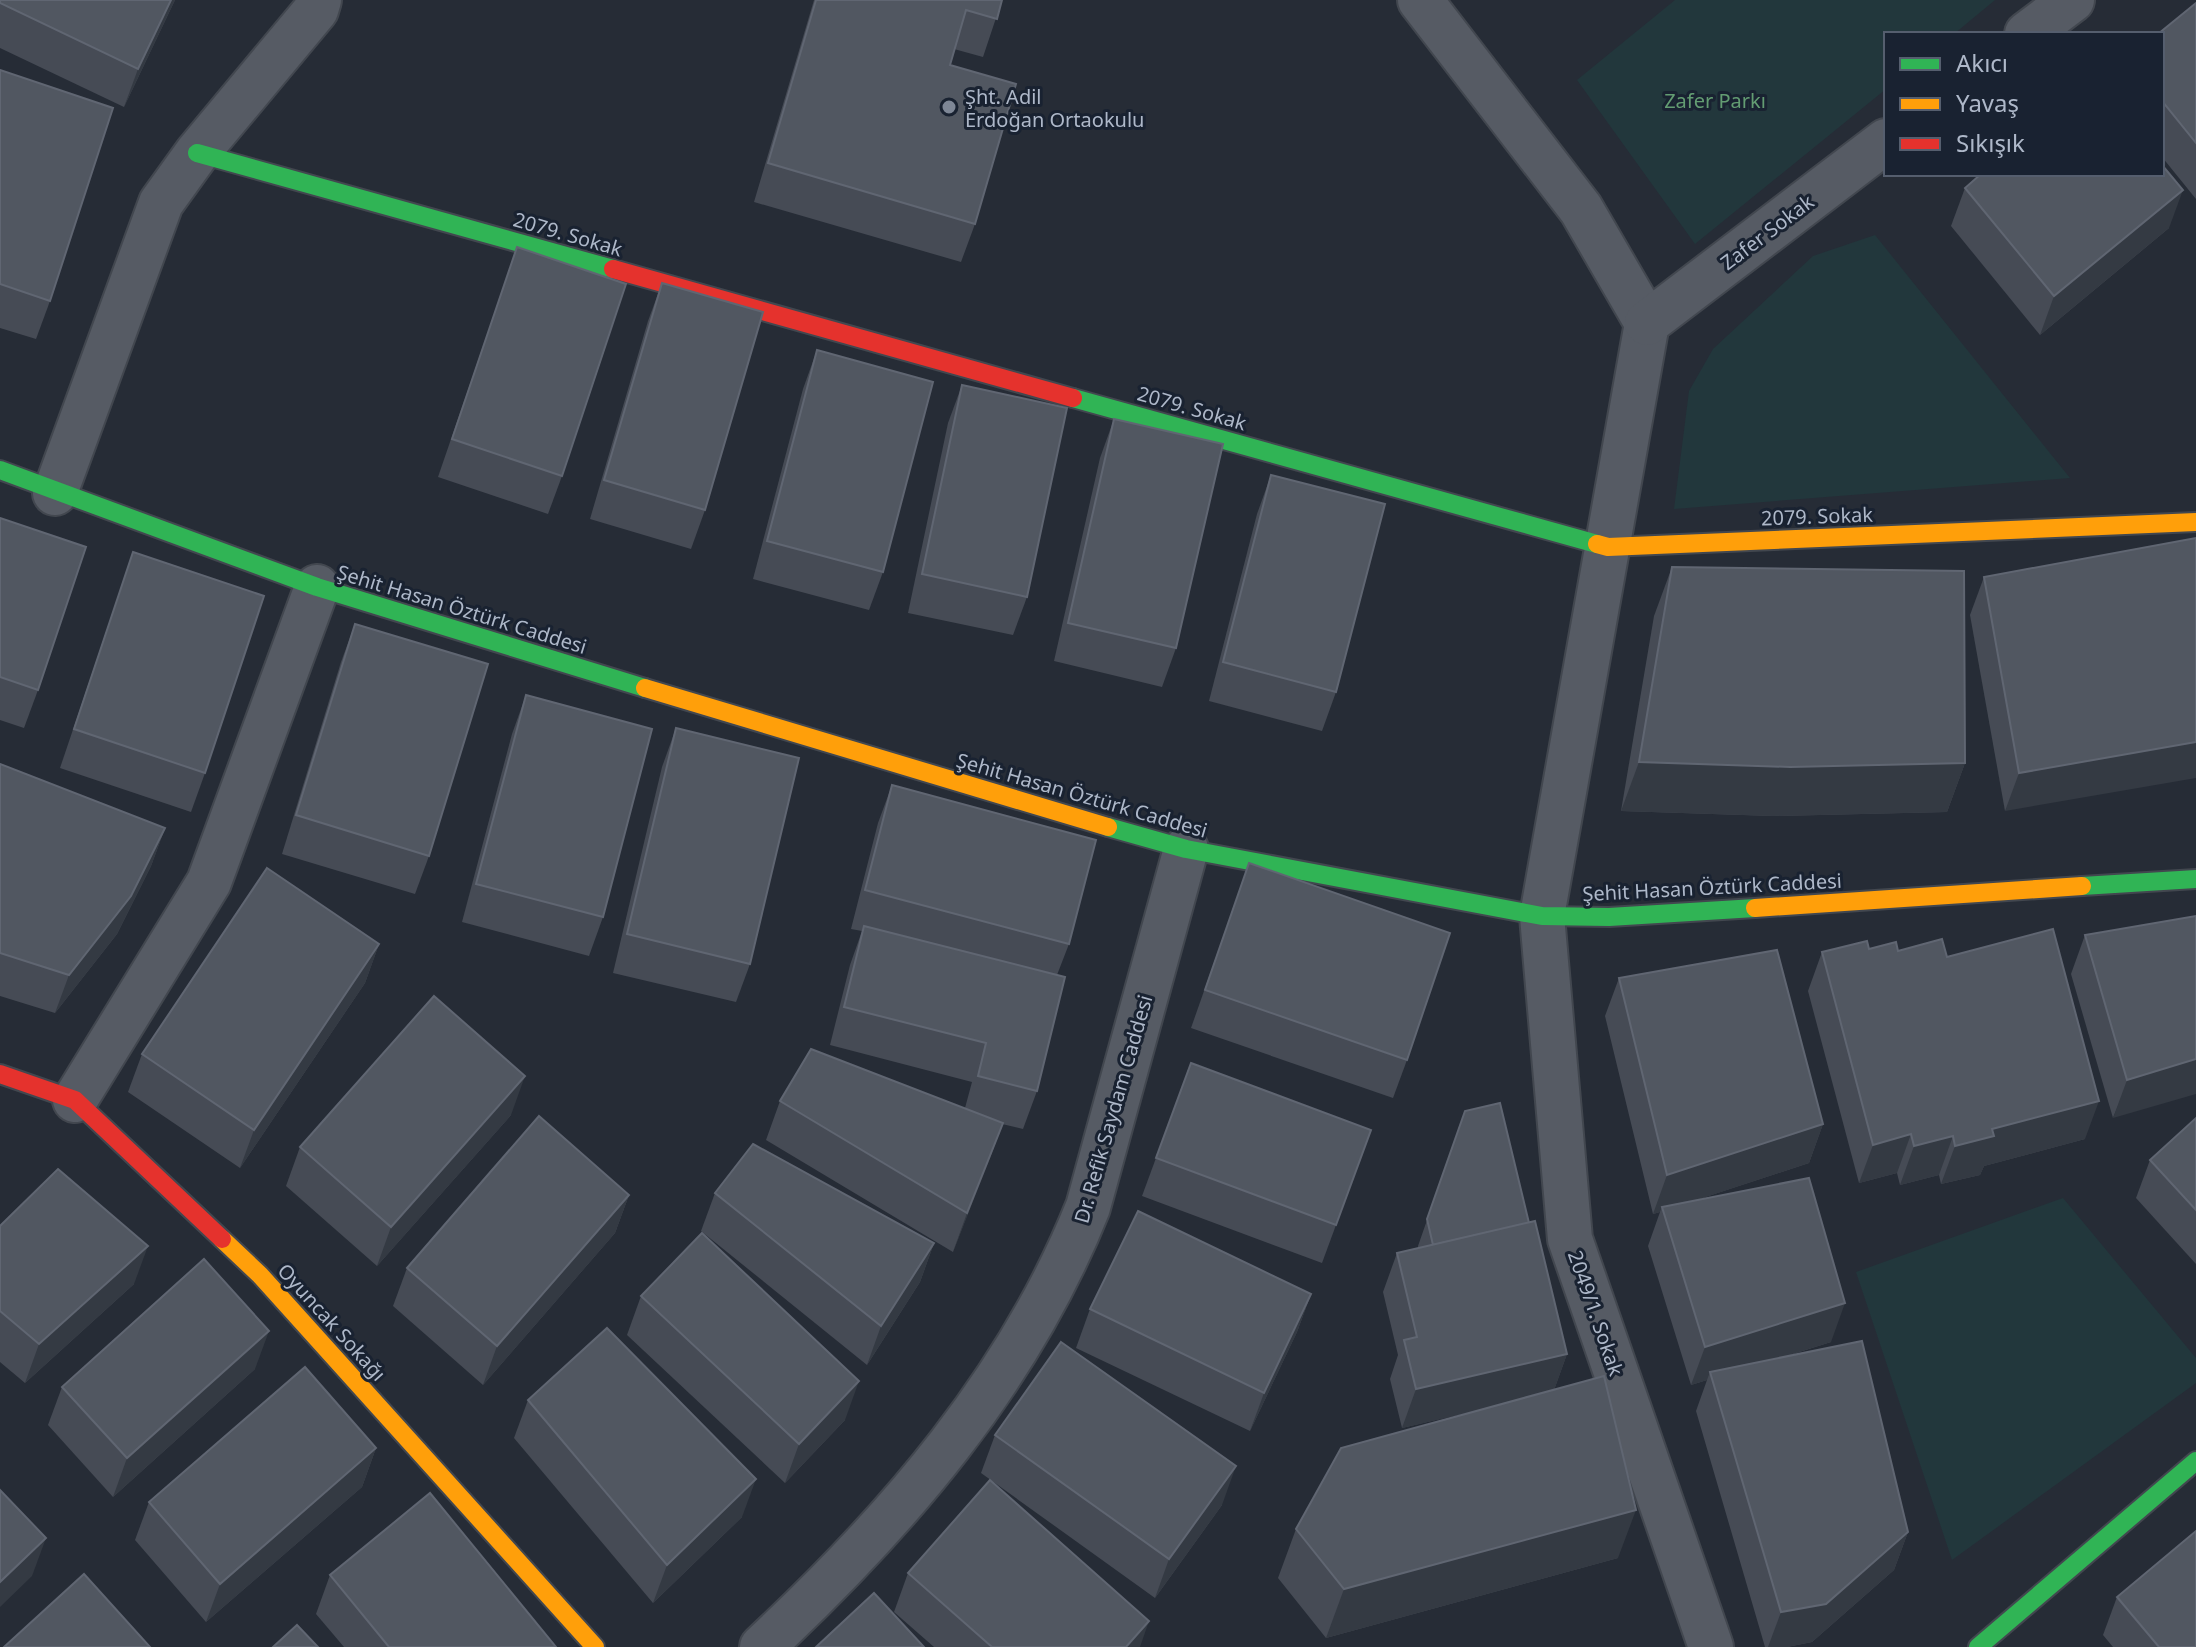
<svg xmlns="http://www.w3.org/2000/svg" width="2196" height="1647" font-family="'Noto Sans',sans-serif">
<rect width="100%" height="100%" fill="#262c36"/>
<g fill="#22373c">
<path d="M1675,0H1995L1954,34H1886V89L1695,244L1577,80Z"/>
<path d="M1875,235L2070,478L1674,509L1689,391L1713,349L1813,256Z"/>
<path d="M2063,1198L2196,1358V1383L1952,1560L1856,1272Z"/>
</g>
<g fill="none" stroke-linecap="round" stroke-linejoin="round">
<defs>
<g id="street">
<path d="M1420,0L1581,209L1647,323L1542,916L1570,1239L1711,1647"/>
<path d="M2027,34L2072,0"/>
<path d="M1647,323L1886,141"/>
<path d="M55,493L161,203L197,153L316,10L319,0"/>
<path d="M75,1100L209,882L317,587"/>
<path d="M762,1647C897,1521 1019,1380 1088,1207L1186,849"/>
</g>
<g id="fast">
<path d="M197,153L613,269"/>
<path d="M1073,398L1597,544"/>
<path d="M0,470L317,587L645,688"/>
<path d="M1108,827L1186,849L1542,916L1609,917L1755,908"/>
<path d="M2082,886L2196,879"/>
<path d="M1978,1647L2196,1461"/>
</g>
<g id="slow">
<path d="M1597,544L1608,547L2196,522"/>
<path d="M645,688L1108,827"/>
<path d="M1755,908L2082,886"/>
<path d="M222,1239L260,1275L595,1647"/>
</g>
<g id="jam">
<path d="M613,269L1073,398"/>
<path d="M0,1074L75,1100L222,1239"/>
</g>
</defs>
<use href="#street" stroke="#42474f" stroke-width="48"/>
<use href="#fast" stroke="#42474f" stroke-width="22"/>
<use href="#slow" stroke="#42474f" stroke-width="22"/>
<use href="#jam" stroke="#42474f" stroke-width="22"/>
<use href="#street" stroke="#565b64" stroke-width="44"/>
<use href="#fast" stroke="#30b455" stroke-width="18"/>
<use href="#slow" stroke="#ff9f0a" stroke-width="18"/>
<use href="#jam" stroke="#e5322d" stroke-width="18"/>
</g>
<g fill="#464b55">
<path d="M0,0H175L124,107L0,48Z"/>
<path d="M814,0H1002L983,57L954,49L950,65L975,224L961,262L754,202Z"/>
<path d="M2196,3V199L2162,157V34Z"/>
<path d="M0,70L50,301L36,339L0,328Z"/>
<path d="M1965,188L2169,228L2040,335L1951,226Z"/>
<path d="M517,247L562,476L548,514L438,477Z"/>
<path d="M662,283L705,510L691,549L590,519L648,321Z"/>
<path d="M817,350L883,572L869,610L753,579L803,389Z"/>
<path d="M962,385L1027,597L1013,635L908,613L948,423Z"/>
<path d="M1114,419L1176,648L1162,687L1054,661L1100,458Z"/>
<path d="M1271,475L1336,692L1322,731L1209,701L1257,514Z"/>
<path d="M0,518L38,690L24,728L0,720Z"/>
<path d="M2196,538L2005,811L1970,615L1984,577Z"/>
<path d="M133,552L205,773L191,812L60,768Z"/>
<path d="M1672,567L1965,763L1947,812L1773,816L1621,811L1654,616Z"/>
<path d="M355,624L429,856L415,894L282,854L341,662Z"/>
<path d="M526,695L603,917L589,956L462,922L512,734Z"/>
<path d="M676,728L750,964L736,1002L613,973L662,767Z"/>
<path d="M0,764L165,828L151,866L117,934L55,1013L0,996Z"/>
<path d="M892,785L1069,944L1057,975L1037,1091L1023,1129L1002,1124L953,1252L766,1140L780,1101L965,1108L972,1082L830,1045L850,965L862,931L851,929L878,823Z"/>
<path d="M1249,863L1407,1060L1393,1098L1191,1028Z"/>
<path d="M2196,916L2113,1118L2071,974L2085,935Z"/>
<path d="M379,944L365,983L240,1168L128,1092L142,1054Z"/>
<path d="M1869,949L1898,951L1947,957L2085,1139L1984,1166L1980,1175L1941,1184L1939,1175L1900,1185L1897,1173L1859,1183L1808,991L1822,952Z"/>
<path d="M1619,978L1823,1124L1809,1163L1693,1201L1831,1342L1777,1359L1908,1532L1894,1570L1812,1642L1787,1647H1765L1696,1411L1707,1380L1691,1385L1648,1246L1660,1212L1653,1214L1605,1016Z"/>
<path d="M1191,1063L1371,1130L1322,1263L1142,1196Z"/>
<path d="M1465,1111L1529,1223L1567,1354L1554,1390L1618,1558L1326,1638L1278,1578L1296,1529L1482,1409L1402,1428L1390,1379L1398,1355L1383,1292L1397,1253L1418,1248V1246Z"/>
<path d="M511,1115L377,1266L286,1186L300,1147Z"/>
<path d="M2196,1118V1264L2136,1198L2150,1160Z"/>
<path d="M715,1193L934,1243L920,1282L867,1365L701,1231Z"/>
<path d="M629,1195L615,1233L483,1385L393,1306L407,1268Z"/>
<path d="M0,1226L134,1284L25,1383L0,1362Z"/>
<path d="M1311,1294L1297,1332L1250,1431L1076,1348L1090,1309Z"/>
<path d="M641,1296L845,1420L785,1483L627,1335Z"/>
<path d="M255,1369L113,1497L48,1425L62,1387Z"/>
<path d="M528,1400L742,1517L653,1603L514,1438Z"/>
<path d="M995,1435L1222,1505L1155,1598L981,1473Z"/>
<path d="M376,1448L362,1487L206,1622L135,1540L149,1502Z"/>
<path d="M908,1573L1140,1647H934L894,1612Z"/>
<path d="M330,1575L556,1647H344L316,1614Z"/>
<path d="M2117,1597L2196,1647H2113L2103,1635Z"/>
</g>
<g fill="#343a43">
<path d="M171,0H175L124,107L138,69Z"/>
<path d="M2183,190L2169,228L2040,335L2054,296Z"/>
<path d="M2196,742V778L2005,811L2019,773Z"/>
<path d="M1639,762L1965,763L1947,812L1773,816L1621,811Z"/>
<path d="M165,828L151,866L117,934L55,1013L69,975Z"/>
<path d="M379,944L365,983L240,1168L254,1130Z"/>
<path d="M2196,1059V1094L2113,1118L2127,1080Z"/>
<path d="M525,1076L511,1115L377,1266L391,1227Z"/>
<path d="M2099,1101L2085,1139L1984,1166L1980,1175L1941,1184L1955,1146L1992,1129Z"/>
<path d="M1003,1123L989,1161L953,1252L967,1213Z"/>
<path d="M1823,1124L1809,1163L1663,1211L1662,1207L1660,1212L1653,1214L1667,1175Z"/>
<path d="M1911,1134L1897,1173L1859,1183L1873,1145Z"/>
<path d="M1953,1136L1939,1175L1900,1185L1914,1146Z"/>
<path d="M629,1195L615,1233L483,1385L497,1346Z"/>
<path d="M934,1243L920,1282L867,1365L881,1326Z"/>
<path d="M148,1246L134,1284L25,1383L39,1344Z"/>
<path d="M1311,1294L1297,1332L1250,1431L1264,1393Z"/>
<path d="M1845,1303L1831,1342L1712,1379L1710,1372L1707,1380L1691,1385L1705,1347Z"/>
<path d="M269,1331L255,1369L113,1497L127,1458Z"/>
<path d="M1567,1354L1553,1393L1402,1428L1416,1389Z"/>
<path d="M859,1381L845,1420L785,1483L799,1444Z"/>
<path d="M376,1448L362,1487L206,1622L220,1584Z"/>
<path d="M1236,1466L1222,1505L1155,1598L1169,1559Z"/>
<path d="M756,1479L742,1517L653,1603L667,1565Z"/>
<path d="M1636,1510L1618,1558L1326,1638L1344,1589Z"/>
<path d="M1908,1532L1894,1570L1812,1642L1787,1647H1768L1781,1612Z"/>
<path d="M46,1538L32,1576L0,1607V1582Z"/>
<path d="M1149,1621L1140,1647H1126Z"/>
</g>
<g fill="#515761" stroke="#606672" stroke-width="2">
<path d="M0,0H171L138,69L0,3Z"/>
<path d="M816,0H1002L997,19L966,10L950,65L1016,84L975,224L768,163Z"/>
<path d="M2196,3V143L2162,101V34H2158Z"/>
<path d="M0,70L113,108L50,301L0,284Z"/>
<path d="M2162,165L2183,190L2054,296L1965,188L1981,174H2162Z"/>
<path d="M517,247L626,284L562,476L452,439Z"/>
<path d="M662,283L763,312L705,510L604,480Z"/>
<path d="M817,350L933,382L883,572L767,541Z"/>
<path d="M962,385L1067,408L1027,597L922,574Z"/>
<path d="M1114,419L1223,444L1176,648L1068,623Z"/>
<path d="M1271,475L1385,504L1336,692L1223,662Z"/>
<path d="M0,518L86,547L38,690L0,677Z"/>
<path d="M2196,538V742L2019,773L1984,577Z"/>
<path d="M133,552L264,596L205,773L74,729Z"/>
<path d="M1672,567L1964,571L1965,763L1790,767L1639,762Z"/>
<path d="M355,624L488,664L429,856L296,815Z"/>
<path d="M526,695L652,729L603,917L476,884Z"/>
<path d="M676,728L799,758L750,964L627,934Z"/>
<path d="M0,764L165,828L131,896L69,975L0,953Z"/>
<path d="M892,785L1096,840L1069,944L865,890Z"/>
<path d="M1249,863L1450,933L1407,1060L1205,990Z"/>
<path d="M267,868L379,944L254,1130L142,1054Z"/>
<path d="M2196,916V1059L2127,1080L2085,935Z"/>
<path d="M864,926L1065,977L1037,1091L978,1076L986,1043L844,1007Z"/>
<path d="M2053,929L2099,1101L1992,1129L1994,1136L1955,1146L1953,1136L1914,1146L1911,1134L1873,1145L1822,952L1867,941L1869,949L1896,942L1898,951L1942,939L1947,957Z"/>
<path d="M1777,950L1823,1124L1667,1175L1619,978Z"/>
<path d="M434,996L525,1076L391,1227L300,1147Z"/>
<path d="M811,1049L1003,1123L967,1213L780,1101Z"/>
<path d="M1191,1063L1371,1130L1336,1225L1156,1158Z"/>
<path d="M1500,1103L1529,1223L1433,1245L1427,1219L1465,1111Z"/>
<path d="M539,1116L629,1195L497,1346L407,1268Z"/>
<path d="M2196,1118V1210L2150,1160Z"/>
<path d="M753,1144L934,1243L881,1326L715,1193Z"/>
<path d="M58,1169L148,1246L39,1344L0,1311V1226Z"/>
<path d="M1809,1178L1845,1303L1705,1347L1662,1207Z"/>
<path d="M1138,1211L1311,1294L1264,1393L1090,1309Z"/>
<path d="M1535,1221L1567,1354L1416,1389L1404,1340L1417,1337L1397,1253Z"/>
<path d="M702,1233L859,1381L799,1444L641,1296Z"/>
<path d="M204,1259L269,1331L127,1458L62,1387Z"/>
<path d="M607,1328L756,1479L667,1565L528,1400Z"/>
<path d="M1862,1341L1908,1532L1826,1604L1781,1612L1710,1372Z"/>
<path d="M1061,1342L1236,1466L1169,1559L995,1435Z"/>
<path d="M305,1367L376,1448L220,1584L149,1502Z"/>
<path d="M1604,1376L1636,1510L1344,1589L1296,1529L1341,1448Z"/>
<path d="M990,1480L1149,1621L1126,1647H992L908,1573Z"/>
<path d="M0,1490L46,1538L0,1582Z"/>
<path d="M430,1493L556,1647H389L330,1575Z"/>
<path d="M2196,1531V1647H2159L2117,1597Z"/>
<path d="M84,1574L150,1647H4Z"/>
<path d="M874,1593L924,1647H816Z"/>
<path d="M297,1625L318,1647H273Z"/>
</g>
<circle fill="#7e8796" stroke="#192231" stroke-width="3" cx="949" cy="107" r="8"/>
<g text-anchor="middle" dominant-baseline="central" stroke-width="6" stroke-linejoin="round" paint-order="stroke">
<g font-size="20" fill="#aeb8c9" stroke="#192231" text-anchor="start">
<text x="965" y="96">Şht. Adil<tspan x="965" dy="23">Erdoğan Ortaokulu</tspan></text>
</g>
<g font-size="20" fill="#639c72" stroke="#192231">
<text x="1715" y="100">Zafer Parkı</text>
</g>
<g font-size="20" fill="#aeb8c9" stroke="#192231">
<text transform="translate(1767 232) rotate(-37)">Zafer Sokak</text>
<text transform="translate(568 234) rotate(16)">2079. Sokak</text>
<text transform="translate(1192 408) rotate(16)">2079. Sokak</text>
<text transform="translate(1817 516) rotate(-2)">2079. Sokak</text>
<text transform="translate(462 609) rotate(17)">Şehit Hasan Öztürk Caddesi</text>
<text transform="translate(1082 795) rotate(16)">Şehit Hasan Öztürk Caddesi</text>
<text transform="translate(1712 887) rotate(-3)">Şehit Hasan Öztürk Caddesi</text>
<text transform="translate(1113 1109) rotate(-74)">Dr. Refik Saydam Caddesi</text>
<text transform="translate(1596 1313) rotate(71)">2049/1. Sokak</text>
<text transform="translate(332 1322) rotate(48)">Oyuncak Sokağı</text>
</g>
</g>
<rect x="1884" y="32" width="280" height="144" fill="#192231" stroke="#555e6e" stroke-width="2"/>
<rect x="1900" y="58" width="40" height="12" fill="#30b455" stroke="#555e6e" stroke-width="2"/>
<text x="1956" y="72" font-size="24" fill="#aeb8c9">Akıcı</text>
<rect x="1900" y="98" width="40" height="12" fill="#ff9f0a" stroke="#555e6e" stroke-width="2"/>
<text x="1956" y="112" font-size="24" fill="#aeb8c9">Yavaş</text>
<rect x="1900" y="138" width="40" height="12" fill="#e5322d" stroke="#555e6e" stroke-width="2"/>
<text x="1956" y="152" font-size="24" fill="#aeb8c9">Sıkışık</text>
</svg>
